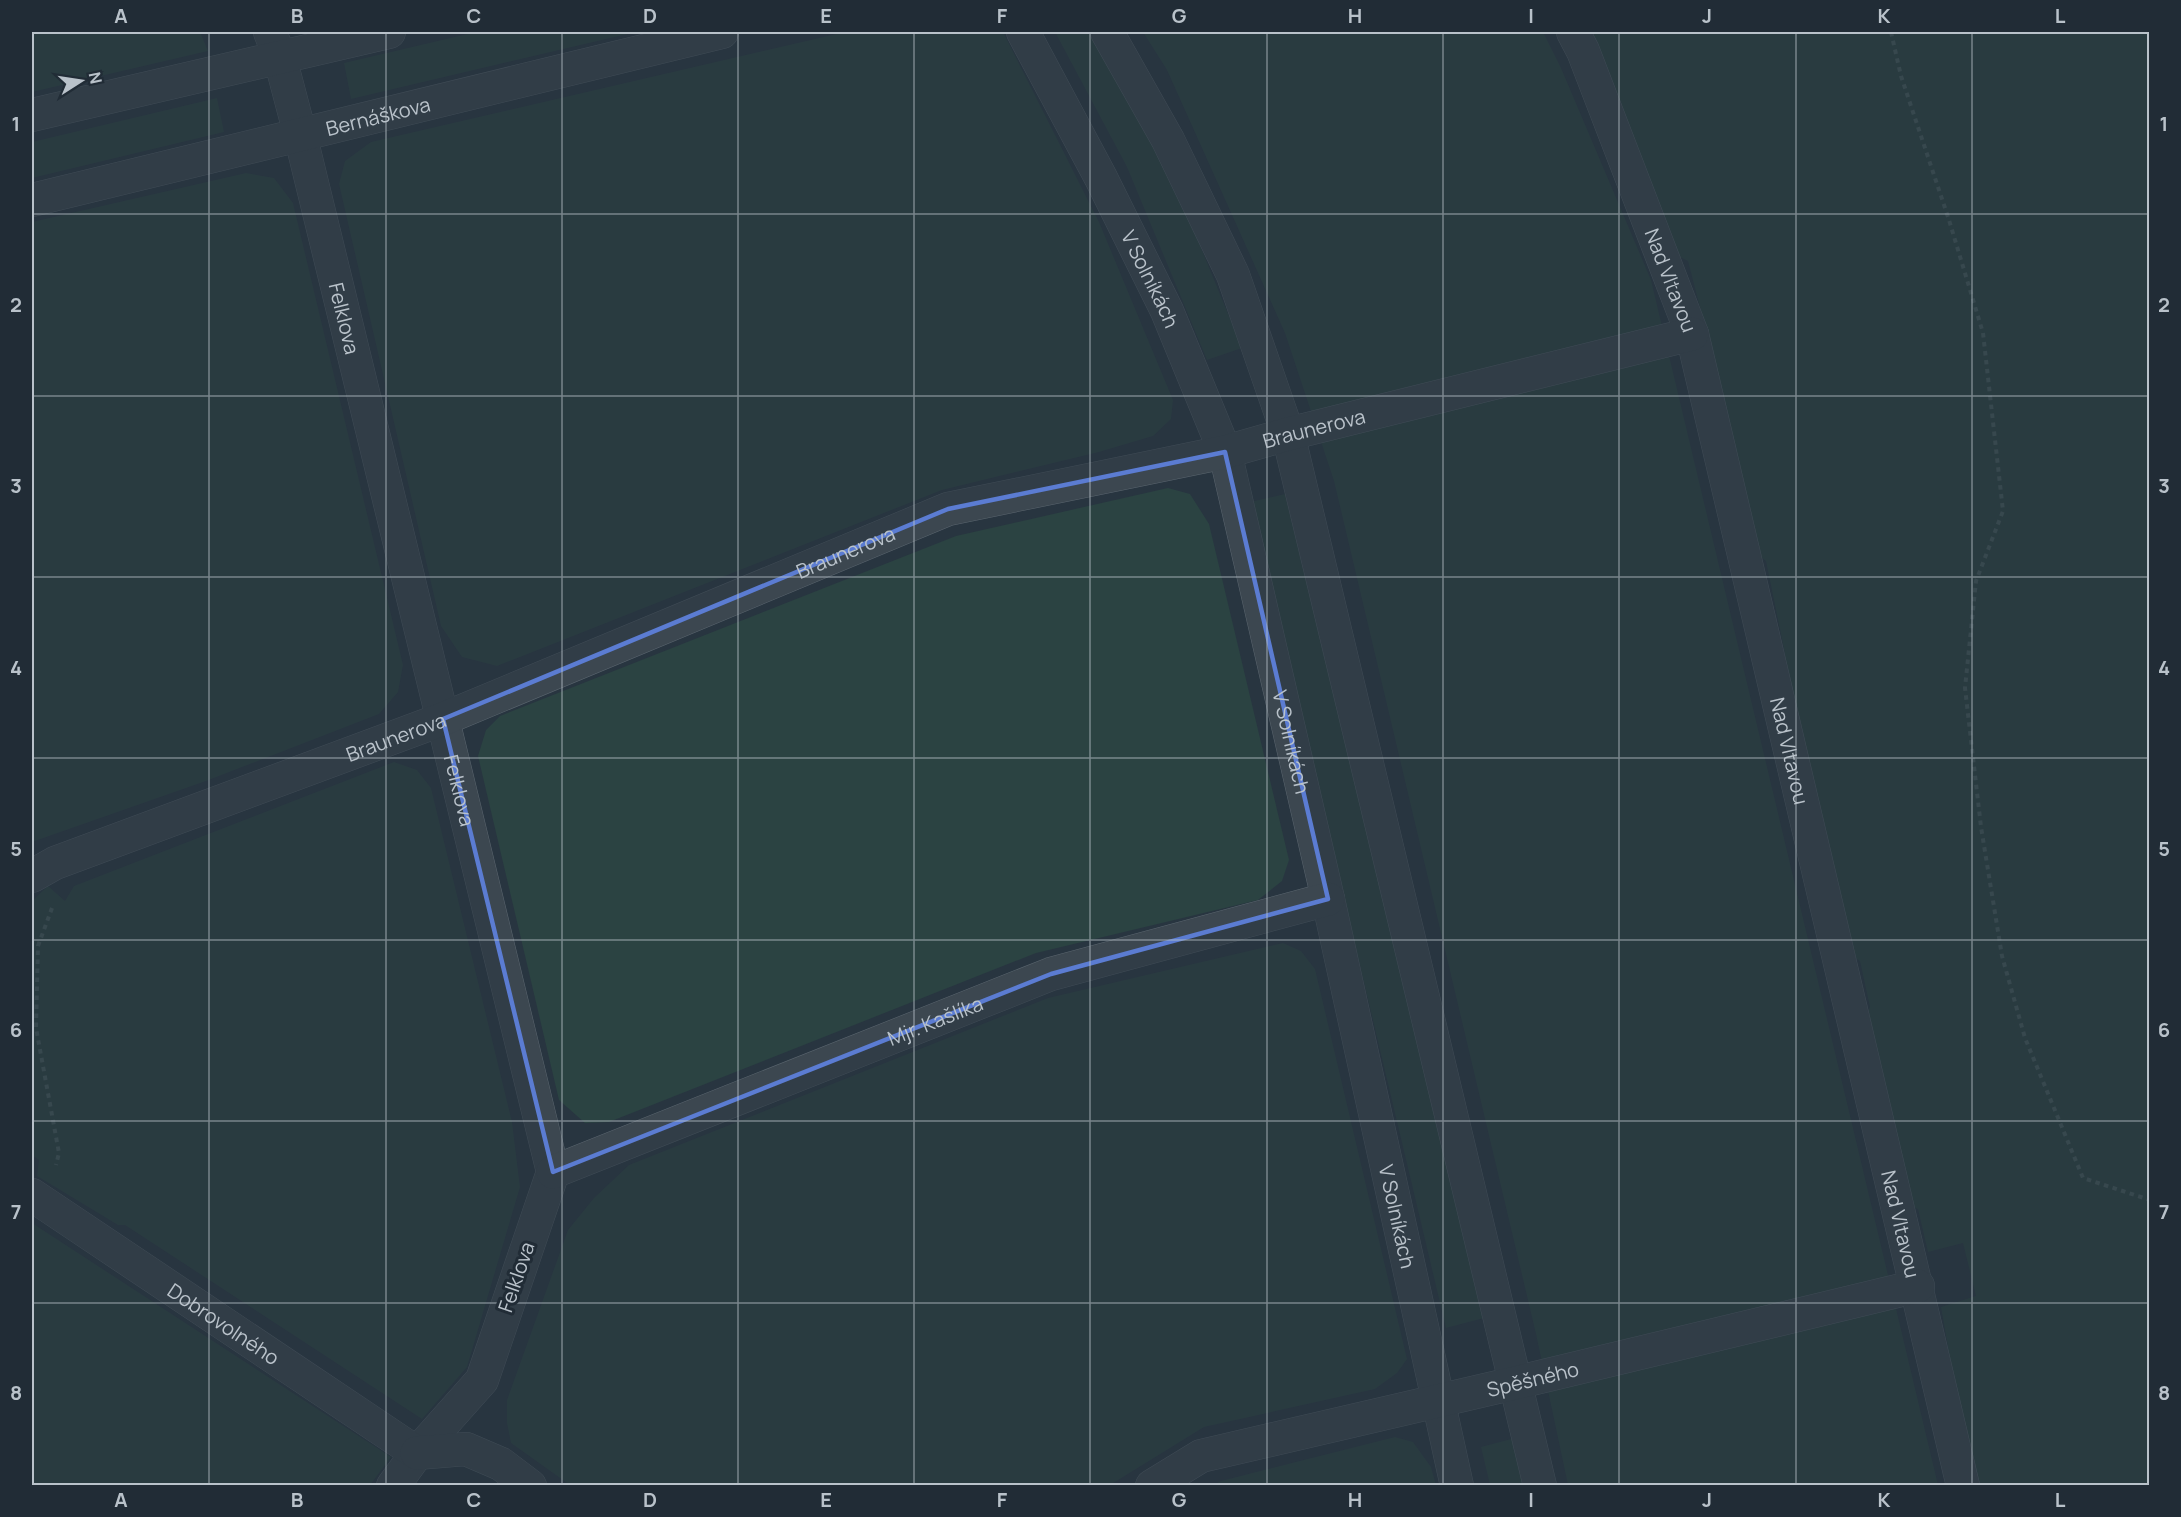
<svg xmlns="http://www.w3.org/2000/svg" width="2181" height="1517" font-family="Manrope,sans-serif">
<rect width="100%" height="100%" fill="#283540"/>
<g fill="#2b4342">
<path d="M32,32H200L208,51L32,92Z"/>
<path d="M476,32H636L351,99L344,63Z"/>
<path d="M845,32H1003L1099,222L1173,400L1171,419L1153,436L1099,452L942,490L497,666L462,657L441,626L339,184L345,161L371,142Z"/>
<path d="M1055,32H1094L1163,155L1242,348L1207,360L1127,167Z"/>
<path d="M1143,32H1543L1561,68L1651,280L1938,1485H1568L1536,1334L1334,481L1285,333L1167,70Z"/>
<path d="M1584,32H2149V1485H1972L1944,1362L1948,1347L1941,1307L1976,1296L1963,1243L1928,1252L1918,1209L1904,1204L1865,1019L1870,1007L1860,961L1844,951L1777,672L1785,654L1766,561L1747,547L1724,400L1688,261L1676,255Z"/>
<path d="M217,98L224,132L32,178V142Z"/>
<path d="M246,173L274,178L293,203L403,665L398,692L379,714L206,781L32,842V222Z"/>
<path d="M1168,488L1190,494L1209,524L1289,860L1282,881L1258,900L1036,953L609,1122L585,1123L559,1100L478,756L486,730L500,716L956,536Z"/>
<path d="M1285,494L1484,1318L1446,1328L1250,502Z"/>
<path d="M394,762L417,770L431,788L512,1122L520,1187L467,1367L422,1419L125,1225H118L37,1176L39,1160L32,1155V901L48,886L65,901L74,886Z"/>
<path d="M1283,943L1301,951L1315,969L1407,1359L1397,1373L1375,1389L1204,1427L1110,1485H570L511,1443L507,1423V1400L568,1230L594,1198L629,1165L1048,998Z"/>
<path d="M32,1223L391,1457L370,1485H32Z"/>
<path d="M1395,1437L1413,1442L1431,1467L1436,1485H1213L1221,1481Z"/>
<path d="M1515,1438L1526,1485H1490L1481,1447Z"/>
</g>
<g fill="none" stroke-linecap="round" stroke-linejoin="round">
<defs>
<g id="minor">
<path id="s1" d="M270,32L280,58L300,134L553,1172L482,1380L417,1453L393,1486"/>
<path id="s2" d="M1023,32L1101,178L1167,311L1225,452L1328,899L1457,1486"/>
<path d="M1107,32L1168,140L1233,275L1288,434L1540,1486"/>
<path id="s3" d="M1573,32L1583,51L1692,334L1963,1486"/>
<path d="M32,115L389,32"/>
<path id="s4" d="M32,200L722,32"/>
<path id="s5" d="M32,876L55,863L443,719L948,509L1225,452L1288,434L1692,334"/>
<path id="s6" d="M553,1172L1051,974L1328,899"/>
<path id="s7" d="M32,1195L417,1453"/>
<path d="M417,1453L466,1449L501,1464L530,1486"/>
<path id="s8" d="M1152,1486L1201,1456L1515,1383L1918,1286"/>
</g>
</defs>
<use href="#minor" stroke="#5a656e" stroke-width="34"/>
<g stroke="#4b5f5f" stroke-width="4" stroke-dasharray="4.5 4.5" stroke-linecap="butt">
<path d="M1891,32L1901,76L1949,220L1983,333L2003,511L1976,581L1965,688L1981,827L2002,956L2025,1038L2083,1178L2150,1200"/>
<path d="M52,908L38,946L36,1028L59,1153L56,1165"/>
</g>
<use href="#minor" stroke="#3c4750" stroke-width="33"/>
</g>
<path d="M0 0H2181V1517H0ZM1225,452L1328,899L1051,974L553,1172L443,719L948,509Z" fill="#283540" fill-opacity=".55" fill-rule="evenodd"/>
<path fill="none" stroke="#5b7cd2" stroke-width="4.5" stroke-linejoin="round" d="M1225,452L1328,899L1051,974L553,1172L443,719L948,509Z"/>
<path fill="none" stroke="#b9c2ca" stroke-width="1.5" stroke-opacity="0.55" d="M209,32V1486M386,32V1486M562,32V1486M738,32V1486M914,32V1486M1090,32V1486M1267,32V1486M1443,32V1486M1619,32V1486M1796,32V1486M1972,32V1486M32,214H2150M32,396H2150M32,577H2150M32,758H2150M32,940H2150M32,1121H2150M32,1303H2150"/>
<g text-anchor="middle" dominant-baseline="central" stroke-width="6" stroke-linejoin="round" paint-order="stroke">
<g font-size="20" fill="#b9c2ca" stroke="#212c36">
<text stroke="none"><textPath href="#s4" startOffset="356">Bernáškova</textPath></text>
<text stroke="none"><textPath href="#s2" startOffset="278">V Solníkách</textPath></text>
<text stroke="none"><textPath href="#s3" startOffset="267">Nad Vltavou</textPath></text>
<text stroke="none"><textPath href="#s1" startOffset="296">Felklova</textPath></text>
<text stroke="none"><textPath href="#s5" startOffset="1362">Braunerova</textPath></text>
<text stroke="none"><textPath href="#s5" startOffset="876">Braunerova</textPath></text>
<text stroke="none"><textPath href="#s5" startOffset="390">Braunerova</textPath></text>
<text stroke="none"><textPath href="#s2" startOffset="764">V Solníkách</textPath></text>
<text stroke="none"><textPath href="#s3" startOffset="753">Nad Vltavou</textPath></text>
<text stroke="none"><textPath href="#s1" startOffset="782">Felklova</textPath></text>
<text stroke="none"><textPath href="#s6" startOffset="411">Mjr. Kašlíka</textPath></text>
<text stroke="none"><textPath href="#s2" startOffset="1250">V Solníkách</textPath></text>
<text stroke="none"><textPath href="#s3" startOffset="1239">Nad Vltavou</textPath></text>
<text transform="translate(516 1277) rotate(-71)">Felklova</text>
<text stroke="none"><textPath href="#s7" startOffset="231">Dobrovolného</textPath></text>
<text stroke="none"><textPath href="#s8" startOffset="398">Spěšného</textPath></text>
</g>
</g>
<rect width="2181" height="1517" fill="none" stroke="#212c36" stroke-width="66"/>
<g transform="translate(81 81) rotate(78)" stroke="#212c36" stroke-width="4.5" paint-order="stroke">
<path d="M0-4.5L10 22L0 15L-10 22Z" fill="#b9c2ca"/>
<text y="-9" font-size="16" font-weight="bold" text-anchor="middle" fill="#b9c2ca">N</text>
</g>
<rect x="33" y="33" width="2115" height="1451" fill="none" stroke="#b9c2ca" stroke-width="2"/>
<g font-size="20" text-anchor="middle" font-weight="bold" fill="#b9c2ca">
<text x="121" y="23">A</text>
<text x="297" y="23">B</text>
<text x="474" y="23">C</text>
<text x="650" y="23">D</text>
<text x="826" y="23">E</text>
<text x="1002" y="23">F</text>
<text x="1179" y="23">G</text>
<text x="1355" y="23">H</text>
<text x="1531" y="23">I</text>
<text x="1707" y="23">J</text>
<text x="1884" y="23">K</text>
<text x="2060" y="23">L</text>
<text x="16" y="131">1</text>
<text x="2164" y="131">1</text>
<text x="16" y="312">2</text>
<text x="2164" y="312">2</text>
<text x="16" y="493">3</text>
<text x="2164" y="493">3</text>
<text x="16" y="675">4</text>
<text x="2164" y="675">4</text>
<text x="16" y="856">5</text>
<text x="2164" y="856">5</text>
<text x="16" y="1037">6</text>
<text x="2164" y="1037">6</text>
<text x="16" y="1219">7</text>
<text x="2164" y="1219">7</text>
<text x="16" y="1400">8</text>
<text x="2164" y="1400">8</text>
<text x="121" y="1507">A</text>
<text x="297" y="1507">B</text>
<text x="474" y="1507">C</text>
<text x="650" y="1507">D</text>
<text x="826" y="1507">E</text>
<text x="1002" y="1507">F</text>
<text x="1179" y="1507">G</text>
<text x="1355" y="1507">H</text>
<text x="1531" y="1507">I</text>
<text x="1707" y="1507">J</text>
<text x="1884" y="1507">K</text>
<text x="2060" y="1507">L</text>
</g>
</svg>
